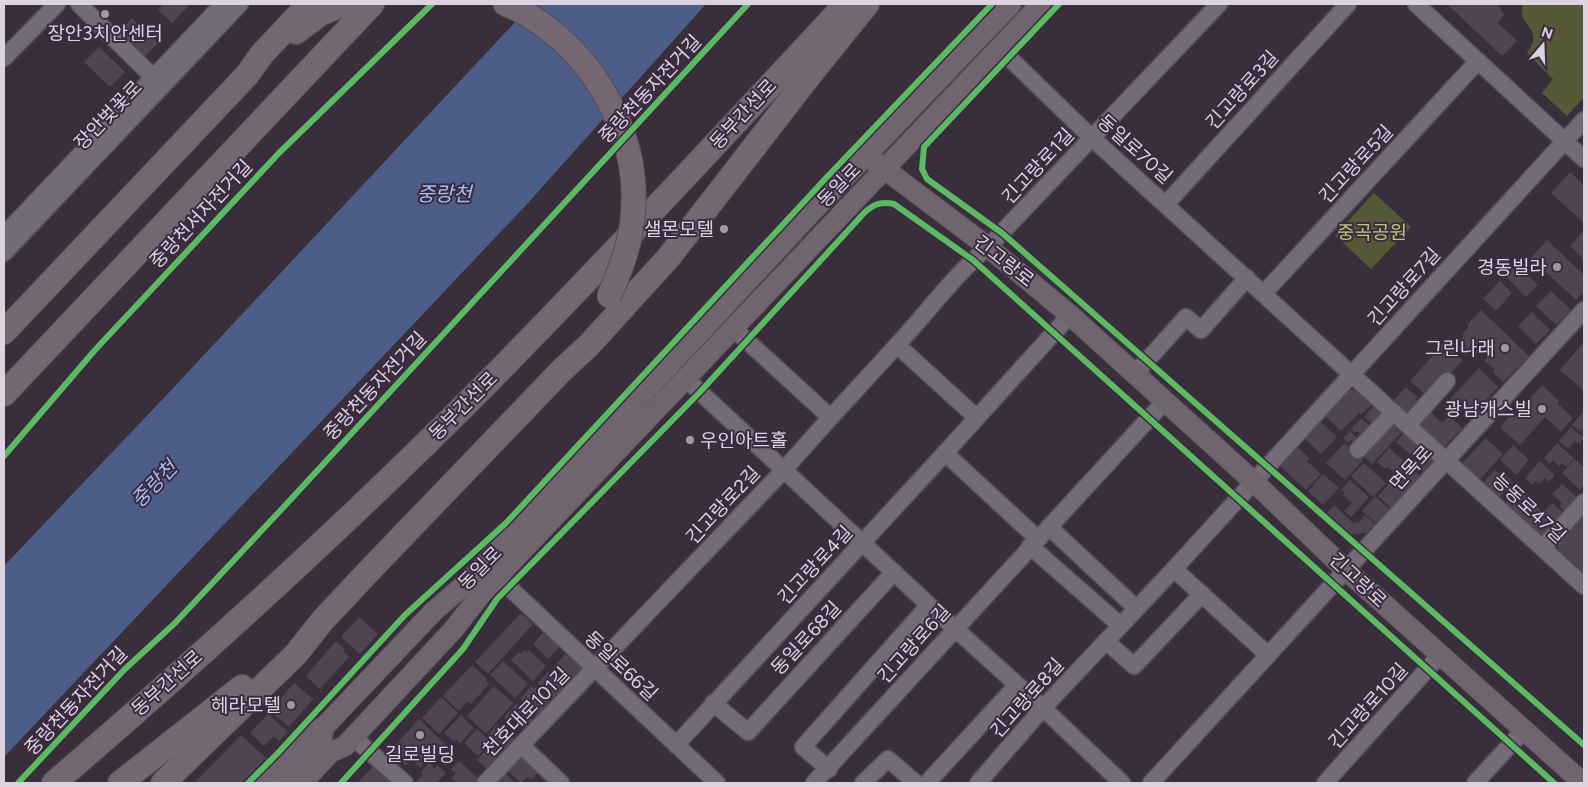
<svg xmlns="http://www.w3.org/2000/svg" width="1588" height="787" font-family="Figtree,'Noto Sans KR',sans-serif">
<rect width="100%" height="100%" fill="#382f3b"/>
<g fill="#555938">
<path d="M1523,4H1584V97L1567,116L1542,93L1553,79L1527,53C1546,26 1515,27 1523,4Z"/>
<path d="M1374,193L1411,227L1371,269L1335,235Z"/>
</g>
<path fill="#4c5e87" d="M532,4H706L528,203L4,757V566L160,402Z"/>
<g fill="#4e4452">
<path d="M163,4H190L172,23L158,10Z"/>
<path d="M1447,4H1498L1504,15L1498,23L1517,41L1502,56Z"/>
<path d="M132,18L158,43L143,58L117,34Z"/>
<path d="M99,47L125,72L110,87L84,62Z"/>
<path d="M1570,172L1584,185V223L1551,193Z"/>
<path d="M1584,230V259L1570,246Z"/>
<path d="M1547,240L1584,275V291L1576,300L1531,258Z"/>
<path d="M1517,265L1538,285L1526,297L1506,277Z"/>
<path d="M1500,281L1512,293L1496,311L1483,299Z"/>
<path d="M1551,291L1571,310L1556,325L1536,306Z"/>
<path d="M1481,310L1529,356L1503,382L1493,372L1495,370L1484,360L1492,352L1485,344L1474,356L1459,341L1464,336L1462,334L1469,327L1467,325Z"/>
<path d="M1532,312L1550,330L1536,344L1518,326Z"/>
<path d="M1584,342V391L1560,370Z"/>
<path d="M1444,343L1463,360L1428,397L1410,381Z"/>
<path d="M1479,368L1498,387L1470,417L1450,399Z"/>
<path d="M1542,385L1559,401L1557,403L1573,418L1561,432L1545,417L1520,445L1500,427L1511,415L1513,417Z"/>
<path d="M1406,387L1417,397L1415,400L1421,405L1410,416L1394,400Z"/>
<path d="M1350,390H1362L1375,401L1361,415L1359,413L1341,431L1325,416Z"/>
<path d="M1377,403L1389,413L1376,427L1364,417Z"/>
<path d="M1428,410L1442,423L1449,416L1462,428L1443,448L1415,423Z"/>
<path d="M1584,411V432L1582,430L1581,432L1572,425Z"/>
<path d="M1361,418L1374,430L1365,439L1357,431L1355,433L1351,429Z"/>
<path d="M1320,421L1337,437L1321,454L1304,438Z"/>
<path d="M1390,422L1401,433L1372,464L1361,454Z"/>
<path d="M1571,427L1584,438L1579,444L1575,441L1568,449L1559,441Z"/>
<path d="M1350,431L1361,442L1357,446L1351,440L1348,443L1343,438Z"/>
<path d="M1406,431L1436,457L1423,472L1413,463L1416,459L1396,442Z"/>
<path d="M1486,438L1503,454L1480,479L1462,463Z"/>
<path d="M1345,443L1363,460L1345,480L1326,463Z"/>
<path d="M1557,443L1574,458L1567,467L1562,463L1559,466L1553,460L1550,464L1544,458Z"/>
<path d="M1513,445L1529,460L1516,475L1500,460Z"/>
<path d="M1297,446L1309,458L1307,461L1321,474L1306,490L1279,465Z"/>
<path d="M1389,448L1420,476L1391,508L1378,496L1397,475L1387,467L1385,469L1377,462Z"/>
<path d="M1575,459L1584,468V485L1580,490L1562,473Z"/>
<path d="M1540,461L1555,475L1549,482L1545,478L1539,484L1535,481L1532,485L1525,478Z"/>
<path d="M1364,463L1386,483L1373,497L1351,476Z"/>
<path d="M1495,470L1501,475L1503,473L1513,483L1499,498L1483,483Z"/>
<path d="M1323,474L1339,488L1323,505L1308,491Z"/>
<path d="M1350,480L1369,497L1351,517L1344,511L1352,503L1343,495L1345,493L1341,490Z"/>
<path d="M1562,484L1579,499L1566,512L1559,506L1562,503L1552,494Z"/>
<path d="M1519,490L1543,512L1552,503L1565,514L1547,534L1539,535L1506,504Z"/>
<path d="M1375,496L1389,509L1376,523L1362,511Z"/>
<path d="M1334,505L1353,523L1359,522L1365,515L1375,524L1366,533L1349,535L1326,514Z"/>
<path d="M1584,512V576L1559,553L1558,540Z"/>
<path d="M521,613L533,624L488,674L475,662Z"/>
<path d="M359,617L378,634L360,654L341,637Z"/>
<path d="M545,630L561,645L548,659L533,644Z"/>
<path d="M336,641L345,649L343,651L349,657L320,689L306,676Z"/>
<path d="M525,650L527,652L529,650L546,666L533,681L511,660L519,652L521,654Z"/>
<path d="M565,654L567,656L568,654L581,663V670L571,682L554,667Z"/>
<path d="M503,661L528,684L515,698L490,675Z"/>
<path d="M472,665L487,679L486,680L489,684L471,704L468,701L459,711L443,696Z"/>
<path d="M548,672L565,687L554,698L538,683Z"/>
<path d="M294,683L313,699L289,727L270,711Z"/>
<path d="M494,686L513,703L486,734L467,716Z"/>
<path d="M531,686L534,689L536,687L550,701L537,715L520,699Z"/>
<path d="M441,697L458,713L439,734L422,718Z"/>
<path d="M516,704L534,721L527,729L525,727L523,729L513,720L510,723L504,717Z"/>
<path d="M268,714L288,732L279,741L274,736L264,746L250,733Z"/>
<path d="M461,715L474,728L460,743L456,739L454,742L444,733Z"/>
<path d="M419,719L447,746L436,758L432,755L420,768L411,760L406,766L390,751Z"/>
<path d="M497,724L516,741L507,752L488,735Z"/>
<path d="M477,729L491,742L478,756L464,743Z"/>
<path d="M241,735L267,759L243,783H194Z"/>
<path d="M492,743L505,755L489,771L477,760Z"/>
<path d="M518,758H530L542,769L531,780L527,777L521,783L507,770Z"/>
<path d="M459,761L478,778L473,783H457L451,778L456,773L451,769Z"/>
<path d="M376,763L391,778L386,783H357Z"/>
<path d="M429,763L435,768L437,765L446,773L437,783H420L417,781L423,774L421,772Z"/>
<path d="M505,773L515,783H496Z"/>
</g>
<g fill="none" stroke-linecap="round" stroke-linejoin="round">
<defs>
<g id="minor">
<path d="M79,4L153,77"/>
<path d="M1416,4L1584,159"/>
<path d="M999,48L1092,138L1584,586"/>
<path d="M4,58L57,4"/>
<path d="M1166,204L1348,4"/>
<path d="M4,235L223,4"/>
<path d="M4,253L240,4"/>
<path d="M1264,293L1478,61"/>
<path d="M734,329L830,417"/>
<path d="M897,345L976,417"/>
<path d="M1135,374L1186,317L1201,330L1247,278"/>
<path d="M686,379L929,605L1043,708L1122,783"/>
<path d="M1408,425L1447,381"/>
<path d="M1358,450L1394,412"/>
<path d="M945,453L1038,539"/>
<path d="M1049,527L1136,608"/>
<path d="M1030,546L1120,625"/>
<path d="M1543,547L1584,502"/>
<path d="M1174,569L1268,655"/>
<path d="M498,577L717,783"/>
<path d="M1106,641L1134,666L1202,594"/>
<path d="M713,703L748,732L894,572"/>
<path d="M353,737L405,783"/>
<path d="M676,745L945,453L1070,315"/>
<path d="M522,746L561,783"/>
<path d="M829,769L803,747L929,605"/>
<path d="M485,783L784,470C821,427 859,387 897,345C927,313 954,275 988,247L1219,4"/>
<path d="M814,783L1165,401"/>
<path d="M863,783L888,759L916,783"/>
<path d="M927,783L1017,685"/>
<path d="M978,783L1043,708L1174,569L1584,120"/>
<path d="M1151,783L1584,310"/>
<path d="M1325,783L1440,655"/>
<path d="M1475,783L1524,730"/>
</g>
<g id="major">
<path d="M874,161L988,247L1070,315L1254,482L1346,570L1583,783"/>
<path d="M260,783L310,732L324,727"/>
<path d="M282,783L321,742L324,727L434,611L470,580L812,212L1011,4"/>
<path d="M302,783L331,752L345,746L453,630L482,593L1041,4"/>
</g>
<g id="highway">
<path d="M296,32L320,14L344,4"/>
<path d="M4,332L247,75L262,54L309,4"/>
<path d="M4,394L372,4"/>
<path d="M54,783C203,655 350,521 489,381C610,258 728,131 846,4"/>
<path d="M120,783L242,687"/>
<path d="M163,783L296,654L323,620L368,572L562,370L589,345L669,257L809,76L867,4"/>
</g>
</defs>
<use href="#minor" stroke="#554c57" stroke-width="19"/>
<use href="#major" stroke="#554c57" stroke-width="22"/>
<use href="#highway" stroke="#554c57" stroke-width="26"/>
<use href="#minor" stroke="#736b75" stroke-width="16"/>
<use href="#major" stroke="#6f656f" stroke-width="20"/>
<use href="#highway" stroke="#746772" stroke-width="24"/>
<defs>
<path id="highway-bridge" d="M505,4C521,9 534,18 547,28C603,70 639,143 633,213C631,243 621,269 609,296"/>
</defs>
<use href="#highway-bridge" stroke="#554c57" stroke-width="26" stroke-linecap="butt"/>
<use href="#highway-bridge" stroke="#746772" stroke-width="24"/>
<defs>
<g id="cycleway">
<path d="M1059,4L924,147L922,169L927,179L1002,233L1584,745"/>
<path d="M4,456L95,350L279,153L432,4"/>
<path d="M18,783L125,669L175,623L280,511L748,4"/>
<path d="M248,783L277,754L405,615L506,523L827,177L992,4"/>
<path d="M341,783L463,649L497,599L700,392L865,212C874,204 882,201 894,204L973,260L1554,783"/>
</g>
</defs>
<use href="#cycleway" stroke="#3b2a40" stroke-width="9"/>
<use href="#cycleway" stroke="#5cba63" stroke-width="6"/>
</g>
<g fill="#a399a6" stroke="#3b2a40" stroke-width="2">
<circle cx="105" cy="14" r="5"/>
<circle cx="724" cy="229" r="5"/>
<circle cx="1557" cy="267" r="5"/>
<circle cx="1505" cy="348" r="5"/>
<circle cx="1542" cy="409" r="5"/>
<circle cx="690" cy="440" r="5"/>
<circle cx="291" cy="705" r="5"/>
<circle cx="420" cy="735" r="5"/>
</g>
<g text-anchor="middle" dominant-baseline="central" stroke-width="4" stroke-linejoin="round" paint-order="stroke">
<g font-size="19" fill="#ddd2e0" stroke="#3b2a40" text-anchor="end">
<text x="105" y="33" text-anchor="middle">장안3치안센터</text>
<text x="714" y="229">샐몬모텔</text>
<text x="1547" y="267">경동빌라</text>
<text x="1495" y="348">그린나래</text>
<text x="1532" y="409">광남캐스빌</text>
<text x="700" y="440" text-anchor="start">우인아트홀</text>
<text x="281" y="705">헤라모텔</text>
<text x="420" y="754" text-anchor="middle">길로빌딩</text>
</g>
<g font-size="19" fill="#ddd2e0" stroke="#3b2a40">
<text transform="translate(650 89) rotate(-47)">중랑천동자전거길</text>
<text transform="translate(1242 90) rotate(-48)">긴고랑로3길</text>
<text transform="translate(743 114) rotate(-47)">동부간선로</text>
<text transform="translate(108 115) rotate(-46)">장안벚꽃로</text>
<text transform="translate(1135 149) rotate(42)">동일로70길</text>
<text transform="translate(1356 164) rotate(-47)">긴고랑로5길</text>
<text transform="translate(1038 166) rotate(-47)">긴고랑로1길</text>
<text transform="translate(839 185) rotate(-46)">동일로</text>
<text transform="translate(201 214) rotate(-47)">중랑천서자전거길</text>
<text transform="translate(1004 261) rotate(38)">긴고랑로</text>
<text transform="translate(1404 287) rotate(-48)">긴고랑로7길</text>
<text transform="translate(375 386) rotate(-47)">중랑천동자전거길</text>
<text transform="translate(463 406) rotate(-45)">동부간선로</text>
<text transform="translate(1411 468) rotate(-48)">면목로</text>
<text transform="translate(723 505) rotate(-47)">긴고랑로2길</text>
<text transform="translate(1529 508) rotate(43)">능동로47길</text>
<text transform="translate(815 565) rotate(-47)">긴고랑로4길</text>
<text transform="translate(480 568) rotate(-45)">동일로</text>
<text transform="translate(1358 580) rotate(43)">긴고랑로</text>
<text transform="translate(806 638) rotate(-47)">동일로68길</text>
<text transform="translate(914 644) rotate(-48)">긴고랑로6길</text>
<text transform="translate(621 666) rotate(43)">동일로66길</text>
<text transform="translate(167 683) rotate(-42)">동부간선로</text>
<text transform="translate(1027 698) rotate(-48)">긴고랑로8길</text>
<text transform="translate(76 701) rotate(-47)">중랑천동자전거길</text>
<text transform="translate(1368 706) rotate(-48)">긴고랑로10길</text>
<text transform="translate(526 712) rotate(-46)">천호대로101길</text>
</g>
<g font-size="19" fill="#bcc776" stroke="#3b2a40">
<text x="1372" y="232">중곡공원</text>
</g>
<g font-size="20" font-style="italic" fill="#a4bff6" stroke="#3b2a40">
<text x="444" y="194">중랑천</text>
<text transform="translate(154 484) rotate(-46)">중랑천</text>
</g>
</g>
<rect width="1588" height="787" fill="none" stroke="#ddd2e0" stroke-width="10"/>
<g transform="translate(1543 45) rotate(19)" stroke="#3b2a40" stroke-width="4" paint-order="stroke">
<path d="M0-4L9 19L0 12L-9 19Z" fill="#ddd2e0"/>
<text y="-8" font-size="14" font-weight="bold" text-anchor="middle" fill="#ddd2e0">N</text>
</g>
</svg>
